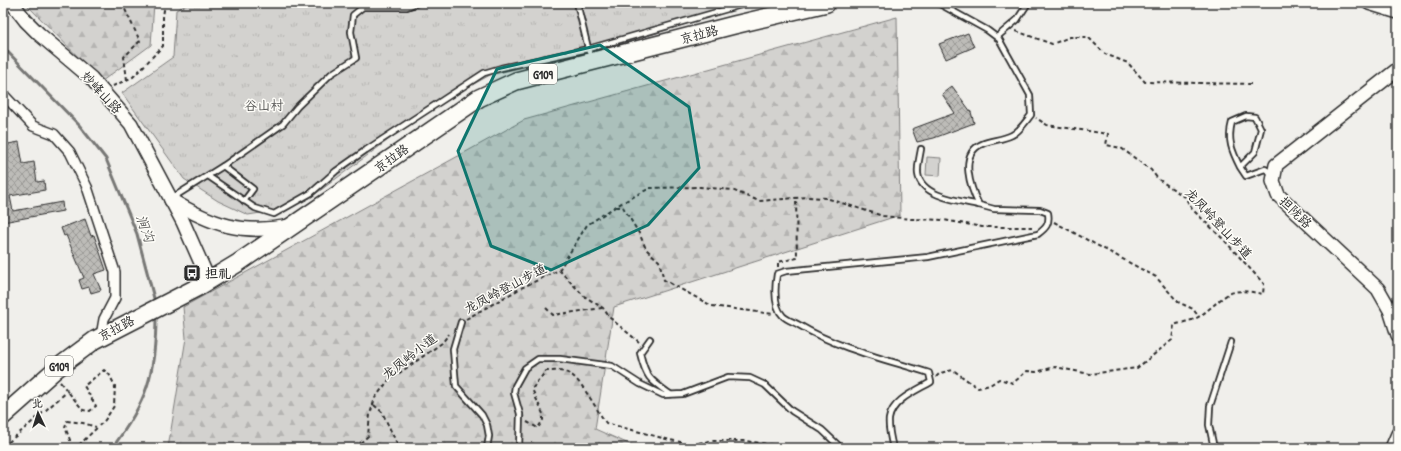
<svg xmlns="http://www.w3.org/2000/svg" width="1401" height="451" font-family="'Patrick Hand','LXGW WenKai TC',sans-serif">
<defs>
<pattern id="forest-firs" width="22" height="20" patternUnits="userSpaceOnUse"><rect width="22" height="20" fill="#d3d2cf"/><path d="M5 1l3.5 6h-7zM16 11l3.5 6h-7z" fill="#b5b4b2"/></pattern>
<pattern id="park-tufts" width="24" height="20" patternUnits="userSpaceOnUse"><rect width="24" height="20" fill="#d3d2cf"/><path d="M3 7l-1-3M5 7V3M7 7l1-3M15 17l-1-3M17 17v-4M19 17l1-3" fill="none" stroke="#b5b4b2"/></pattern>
<pattern id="building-cross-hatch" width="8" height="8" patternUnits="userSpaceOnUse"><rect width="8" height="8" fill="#bdbcb8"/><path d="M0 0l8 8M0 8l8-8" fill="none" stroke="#9a9996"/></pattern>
</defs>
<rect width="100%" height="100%" fill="#f0efeb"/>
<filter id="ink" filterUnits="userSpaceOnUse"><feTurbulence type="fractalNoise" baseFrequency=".025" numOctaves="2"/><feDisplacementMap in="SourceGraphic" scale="8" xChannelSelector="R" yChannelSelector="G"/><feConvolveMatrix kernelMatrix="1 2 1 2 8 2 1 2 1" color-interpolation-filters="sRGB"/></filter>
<g filter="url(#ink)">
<g fill="url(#forest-firs)" stroke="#7f7e7d">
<path d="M25,3H154L151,45L102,81Z"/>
<path d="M897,17L900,215L614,307L595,429L638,448H168L186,338L183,307L524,120Z"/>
</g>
<path fill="url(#park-tufts)" stroke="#7f7e7d" d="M191,3H753L625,43L490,75L434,106L310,198L286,209L248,215L218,201L184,179L122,93L173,57L176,10Z"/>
<path fill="#d3d2cf" stroke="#7f7e7d" d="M927,157L941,158L940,176L926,175Z"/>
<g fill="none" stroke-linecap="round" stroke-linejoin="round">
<g stroke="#777775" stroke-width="3">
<path d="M3,47L79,125L106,159L137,234L155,302"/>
<path d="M112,448C147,402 156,373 156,316"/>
</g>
</g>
<g fill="url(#building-cross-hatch)" stroke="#2b2b2b">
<path d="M968,33L974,47L946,59L939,44Z"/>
<path d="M952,86L971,112L974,123L934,138L917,142L912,129L955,113L942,94Z"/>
<path d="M19,142L23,164L34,162L37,182L44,181L45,190L10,196L13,211L62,202L63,211L3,222V145Z"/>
<path d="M85,219L91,236L94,235L106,270L94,274L101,290L91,293L89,287L82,289L79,280L84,278L66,235L64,236L61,228Z"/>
</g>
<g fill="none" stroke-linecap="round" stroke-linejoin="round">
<defs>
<g id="lane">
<path d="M577,3L589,52"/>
<path d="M997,37L1017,20L1028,3"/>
<path d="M921,149C920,156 917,166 918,174C921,197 961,201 979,205"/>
<path d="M1240,167C1232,151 1227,140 1232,122L1246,116L1255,117L1261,129L1255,152L1240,167L1246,176L1265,169L1273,174"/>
<path d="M208,176L255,208L274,214L311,193L336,171L366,150L484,73L501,68L588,49L748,3"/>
<path d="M172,198L223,166"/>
<path d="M244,201L253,189L223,166L283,124L297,107L331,74L356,58L351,32L353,15L363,7H407L417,3"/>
<path d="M461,322L453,349L456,386L482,415L487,425L489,436L487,448"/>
<path d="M650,339L640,353C646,378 650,380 670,394"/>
<path d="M519,448L520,414L514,393L515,386L525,368L538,359H560L612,366L640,384L663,395L683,394L728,377L750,378L765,385L792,411L822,430L841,448"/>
<path d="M893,448C891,440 888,428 889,419C892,400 916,391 931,382L929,373C885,359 839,349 799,325C794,322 787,320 783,316C773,306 775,286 777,274L786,271L928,257L1038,234C1046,228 1050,224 1048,213L1040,210L994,209L979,205C971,189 958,154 982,144C991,140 1002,140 1012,135C1019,132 1026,121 1031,115L1030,95L999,39L987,30L938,3"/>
<path d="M1214,448L1209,425L1210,406L1231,342"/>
</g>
<path id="street" d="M3,94L33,126L54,134L70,152L87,187L115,272V298L104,319L101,336"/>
<g id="secondary">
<path d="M12,3L26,21L39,34L91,78L131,124L183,222L209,281"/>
<path d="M1369,3L1398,12"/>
<path d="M1398,69L1276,165L1273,181L1278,195L1378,289L1390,310L1398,335"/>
<path d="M171,200C212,225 242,235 290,226"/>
<path d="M1392,448L1398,434"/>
</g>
<path id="highway" d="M3,416L56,369L95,340L200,286L238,263L479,98L516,81L734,25L827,3"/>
</defs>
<use href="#lane" stroke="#2b2b2b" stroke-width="8"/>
<use href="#street" stroke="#2b2b2b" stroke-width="12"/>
<use href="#secondary" stroke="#2b2b2b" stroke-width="16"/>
<use href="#highway" stroke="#2b2b2b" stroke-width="20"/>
<g stroke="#2b2b2b" stroke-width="2" stroke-dasharray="4 3" stroke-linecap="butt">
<path d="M122,3L140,41L124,57L127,80"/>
<path d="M1016,31L1052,44L1070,37H1088L1105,54L1128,63L1145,82L1251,84"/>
<path d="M113,86L133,77L163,46V17L165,3"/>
<path d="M616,207H623L640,235L646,249L659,261L664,280L712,306L773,314"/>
<path d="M1054,222L1156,277L1178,302L1193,309L1199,317"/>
<path d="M778,267V262L797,258L796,198"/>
<path d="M559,270L584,296L603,308L610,318L639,342"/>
<path d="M546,308L553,315L602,308"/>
<path d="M466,319L523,287L559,270L587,225L618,205L650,188L700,187L732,190L759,201L807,197L826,198L883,216L911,219L944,220L982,227H1032"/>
<path d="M936,377L940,373L953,370L978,388L990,385L999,379L1013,383L1027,371L1036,372L1055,367L1090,374L1137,368L1172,340L1174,325C1182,322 1193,321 1200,316C1228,296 1225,286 1263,294L1264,284L1224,240L1192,209L1185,197L1158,179L1151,170L1121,148L1106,145L1108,134L1047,125L1036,118"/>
<path d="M60,382L83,410L90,411L96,406L84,386L104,370L109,374L115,386L114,406L105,420L76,448"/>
<path d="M374,405L382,412L399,448"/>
<path d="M527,422L538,428L543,420V414L532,389L546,371C553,371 561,370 568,373C580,377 597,411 606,423L670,440L692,444L710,441H745L781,446L783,448"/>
<path d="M3,447L68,391"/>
<path d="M70,448V440L65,427L67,421L83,423L96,427"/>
<path d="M355,448L368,436L370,414L375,398L388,381L442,343L449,334"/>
</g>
<use href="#lane" stroke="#fdfcf7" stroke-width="4.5"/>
<use href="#street" stroke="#fdfcf7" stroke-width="9"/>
<use href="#secondary" stroke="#fdfcf7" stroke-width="13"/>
<use href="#highway" stroke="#fdfcf7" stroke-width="17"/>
</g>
</g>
<path fill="#0f766e" fill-opacity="0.2" stroke="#0f766e" stroke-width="3" stroke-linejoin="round" d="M600,45L689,107L699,168L648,225L551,270L491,246L458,151L497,69Z"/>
<defs>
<symbol id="bus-square" viewBox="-11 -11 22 22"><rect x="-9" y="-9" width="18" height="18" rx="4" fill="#2b2b2b" stroke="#fdfcf7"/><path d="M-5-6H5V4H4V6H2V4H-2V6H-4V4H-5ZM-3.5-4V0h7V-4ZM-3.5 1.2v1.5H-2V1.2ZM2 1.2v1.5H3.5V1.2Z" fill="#fff"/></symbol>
</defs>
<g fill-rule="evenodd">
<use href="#bus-square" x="182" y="263" width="20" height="20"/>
</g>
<g text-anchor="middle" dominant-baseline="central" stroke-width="3" stroke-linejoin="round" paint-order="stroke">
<g fill="#fdfcf7" stroke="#6a6a68" stroke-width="1">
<rect x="529" y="64" width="28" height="20" rx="3"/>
<rect x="45" y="356" width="28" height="20" rx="3"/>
</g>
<g font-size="12" font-weight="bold" fill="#2b2b2b">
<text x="543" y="74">G109</text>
<text x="59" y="366">G109</text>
</g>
<g font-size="13" fill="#2b2b2b" stroke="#fdfcf7">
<text transform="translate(699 34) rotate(-15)">京拉路</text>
<text transform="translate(102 92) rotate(47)">妙峰山路</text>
<text transform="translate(391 158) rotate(-36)">京拉路</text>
<text transform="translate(1296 212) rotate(44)">担陇路</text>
<text transform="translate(1219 223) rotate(47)">龙凤岭登山步道</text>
<text transform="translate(505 288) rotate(-28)">龙凤岭登山步道</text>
<text transform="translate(116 328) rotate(-28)">京拉路</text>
<text transform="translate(409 356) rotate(-38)">龙凤岭小道</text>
</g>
<g font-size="13" fill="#555554" stroke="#fdfcf7">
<text x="264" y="105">谷山村</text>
</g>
<g font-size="13" font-weight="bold" fill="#2b2b2b" stroke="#fdfcf7" text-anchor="start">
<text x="205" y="273">担礼</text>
</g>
<g font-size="14" font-style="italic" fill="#575756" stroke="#fdfcf7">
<text transform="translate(146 228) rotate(70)">涧沟</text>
</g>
</g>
<rect width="1401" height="451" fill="none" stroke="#fdfcf7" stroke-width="16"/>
<rect x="8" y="8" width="1385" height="435" fill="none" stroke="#2b2b2b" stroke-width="1.5" filter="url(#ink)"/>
<g transform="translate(38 413) rotate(356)" stroke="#fdfcf7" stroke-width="3" paint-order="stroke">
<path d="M0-3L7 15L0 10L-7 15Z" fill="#2b2b2b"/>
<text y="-6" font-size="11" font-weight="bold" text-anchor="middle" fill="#2b2b2b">北</text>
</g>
</svg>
